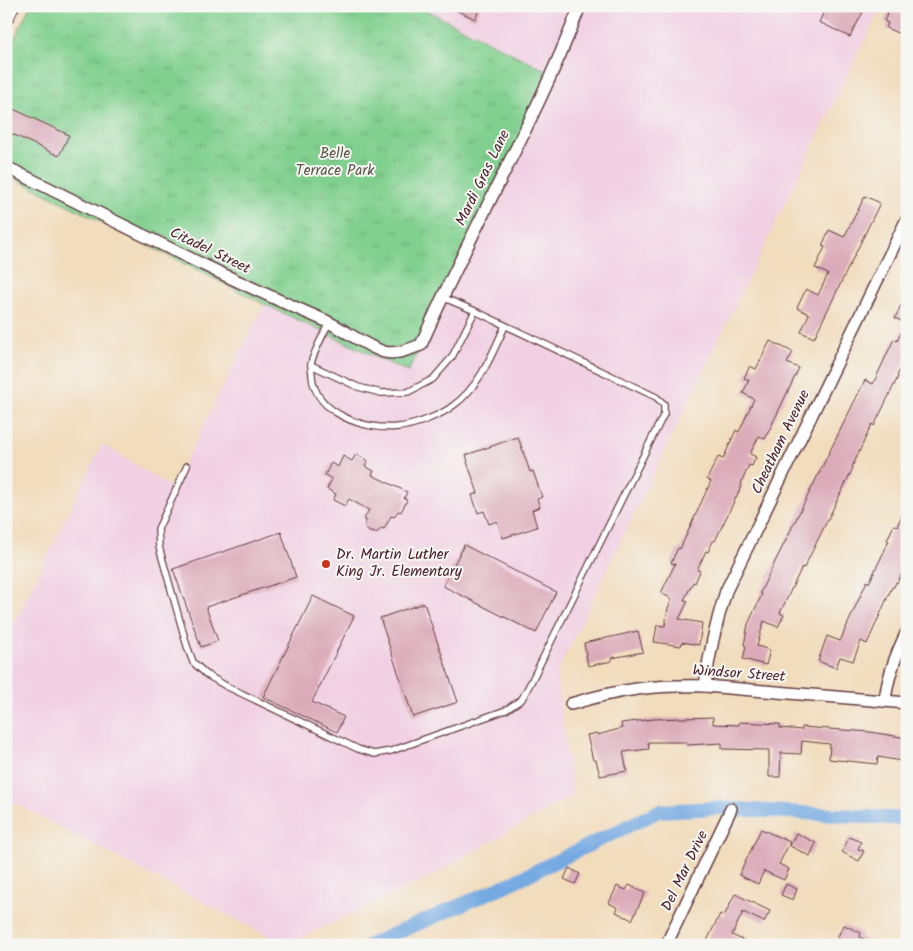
<svg xmlns="http://www.w3.org/2000/svg" width="913" height="951" font-family="Kalam,sans-serif">
<defs>
<pattern id="park-tufts" width="24" height="20" patternUnits="userSpaceOnUse" patternTransform="scale(1.25)"><rect width="24" height="20" fill="#81d08f"/><path d="M3 7l-1-3M5 7V3M7 7l1-3M15 17l-1-3M17 17v-4M19 17l1-3" fill="none" stroke="#71b27c"/></pattern>
</defs>
<rect width="100%" height="100%" fill="#f6f6f2"/>
<filter id="ink" filterUnits="userSpaceOnUse"><feTurbulence type="fractalNoise" baseFrequency=".02" numOctaves="2"/><feDisplacementMap in="SourceGraphic" scale="10" xChannelSelector="R" yChannelSelector="G"/><feConvolveMatrix kernelMatrix="1 2 1 2 8 2 1 2 1" color-interpolation-filters="sRGB"/></filter>
<filter id="wash" filterUnits="userSpaceOnUse"><feTurbulence type="fractalNoise" baseFrequency=".0096" numOctaves="4" result="noise"/><feDisplacementMap in="SourceGraphic" scale="20" xChannelSelector="R" yChannelSelector="G"/><feGaussianBlur stdDeviation="1.12" result="paint"/><feColorMatrix in="noise" values="0 0 0 0 0 0 0 0 0 0 0 0 0 0 0 0 0 1.4 0 .05"/><feComposite in="paint" operator="in"/></filter>
<g filter="url(#wash)">
<rect width="100%" height="100%" fill="#f1dcbc"/>
<path fill="#f1d0e3" d="M418,6H881L556,674L573,795L424,880L285,945L6,799V640L102,444L172,488L264,304L407,372L553,74Z"/>
<path fill="url(#park-tufts)" stroke="#66785d" d="M30,6H418L553,74L408,372L264,304L6,174V56Z"/>
<g fill="none" stroke-linecap="round" stroke-linejoin="round">
<path stroke="#75a9e2" stroke-width="14" d="M369,945L509,884L659,811L718,808L907,819"/>
</g>
<g id="blocks">
<g fill="#dbabba">
<path d="M448,6H481L475,19Z"/>
<path d="M827,6H852L863,12L850,37L819,22Z"/>
<path d="M891,6H899L907,10V37L886,28L888,23L884,21Z"/>
<path d="M9,107L69,135L59,156L6,131V112Z"/>
<path d="M865,196L880,203L814,338L801,332L809,314L797,308L806,289L818,295L828,274L815,268L825,247L822,246L829,230L844,237Z"/>
<path d="M907,293V356L897,376L898,377L874,426L872,424L852,467L853,468L804,568L802,567L780,613L784,615L778,627L764,621L757,646L770,650L766,665L743,659L746,646L744,645L748,624L762,594L760,593L770,572L865,380L873,384L894,339L897,341L906,323L895,318Z"/>
<path d="M770,341L793,352L787,363L799,368L765,439L759,436L750,454L756,457L752,466L749,465L741,484L742,485L715,541H713L708,552L706,551L697,570L700,571L695,583L693,582L684,600L688,601L679,619L702,623L699,645L682,642L681,646L654,642L657,625L665,626L668,608L672,599L661,593L675,564L671,563L678,548L680,549L711,481L707,479L718,457L723,459L736,430L739,432L754,399L743,393L749,380L744,378L750,366L756,369Z"/>
<path d="M518,437L530,472L533,471L542,497L537,499L540,507L532,510L537,527L503,538L497,521L489,524L484,511L478,513L472,495L478,493L467,462L468,461L466,455Z"/>
<path d="M356,454L368,461L365,466L374,471L372,475L407,492L404,499L407,500L401,512L398,511L394,517L391,516L384,529L382,528L376,533L369,532L365,527L366,520L364,519L369,510L349,499L345,506L333,500L336,494L327,489L332,479L325,475L331,463L338,467L343,456L352,461Z"/>
<path d="M907,505V564L897,583L896,582L894,587H892L867,644L861,641L853,661L840,657L836,668L818,661L827,636L840,641L867,581L869,583L889,541L887,540L894,525L897,526Z"/>
<path d="M281,532L296,577L206,607L218,641L201,647L173,569Z"/>
<path d="M464,545L556,592L536,633L443,586Z"/>
<path d="M313,596L354,616L312,702L344,717L337,732L263,697Z"/>
<path d="M424,603L458,702L413,717L380,618Z"/>
<path d="M638,631L643,652L612,658V661L588,666L584,643Z"/>
<path d="M713,717V724L739,725V722L780,724V728L802,730V727L870,732L907,738V762L878,757L877,764L829,759L830,744L802,741L801,754L781,753L780,777H769V750L722,749V743L687,745V742H648L649,749L623,752L627,771L600,776L596,760H593L587,735L597,733L598,735L622,728L621,723L654,719Z"/>
<path d="M761,829L790,842L779,864L789,869L784,880L764,871L758,884L739,875Z"/>
<path d="M796,833L816,843L810,856L790,846Z"/>
<path d="M849,837L861,842L858,849L864,851L859,861L842,852Z"/>
<path d="M569,868L580,874L575,884L564,879Z"/>
<path d="M786,884L797,889L793,900L781,895Z"/>
<path d="M629,885L645,893L632,920L616,912L618,908L609,903L617,886L626,890Z"/>
<path d="M735,894L770,911L764,922L743,912L732,935L753,945H705L720,914L724,916Z"/>
<path d="M844,925L861,933L860,937L876,945H851L837,938Z"/>
</g>
</g>
</g>
<g filter="url(#ink)">
<use href="#blocks" fill-opacity="0" stroke="#633b41" stroke-width="1"/>
<g fill="none" stroke-linecap="round" stroke-linejoin="round">
<defs>
<g id="service">
<path d="M329,322C324,334 313,353 311,364C311,368 312,372 312,376C315,413 365,431 398,427C413,426 442,415 454,405C480,386 492,354 505,326"/>
<path d="M311,365L358,387L381,393L408,392L433,379L452,357L475,311"/>
<path d="M187,466L158,529L159,547L187,646L193,662L207,675L226,686L358,749L374,754L391,751L506,710L522,699L532,680L664,414V404L656,397L475,311L442,297"/>
</g>
<g id="minor">
<path d="M6,167C112,219 216,274 324,320C344,329 363,345 384,352C396,355 410,349 421,345C470,231 535,123 580,6"/>
<path d="M705,686C709,653 716,623 726,591L907,219"/>
<path d="M885,700C888,675 896,654 907,632"/>
<path d="M571,704C620,689 654,685 705,686L907,703"/>
<path d="M666,945L731,809"/>
</g>
<path id="tertiary" d="M6,18L12,6"/>
</defs>
<use href="#service" stroke="#633b41" stroke-width="8"/>
<use href="#minor" stroke="#633b41" stroke-width="14"/>
<use href="#tertiary" stroke="#633b41" stroke-width="16"/>
<use href="#service" stroke="#fff" stroke-width="5.5"/>
<use href="#minor" stroke="#fff" stroke-width="11"/>
<use href="#tertiary" stroke="#fff" stroke-width="14"/>
</g>
</g>
<circle fill="#c8321e" stroke="#f6f6f2" stroke-width="2" cx="326" cy="564" r="5"/>
<g text-anchor="middle" dominant-baseline="central" stroke-width="4" stroke-linejoin="round" paint-order="stroke">
<g font-size="15" fill="#5a5449" stroke="#f6f6f2">
<text x="335" y="154">Belle<tspan x="335" dy="17">Terrace Park</tspan></text>
</g>
<g font-size="15" fill="#4a1f2b" stroke="#f6f6f2">
<text transform="translate(483 178) rotate(-64)">Mardi Gras Lane</text>
<text transform="translate(210 251) rotate(26)">Citadel Street</text>
<text transform="translate(781 442) rotate(-64)">Cheatham Avenue</text>
<text transform="translate(739 674) rotate(4)">Windsor Street</text>
<text transform="translate(685 871) rotate(-64)">Del Mar Drive</text>
</g>
<g font-size="15" fill="#4a1f2b" stroke="#f6f6f2" text-anchor="start">
<text x="336" y="555">Dr. Martin Luther<tspan x="336" dy="17">King Jr. Elementary</tspan></text>
</g>
</g>
<rect width="913" height="951" fill="none" stroke="#f6f6f2" stroke-width="25"/>
</svg>
